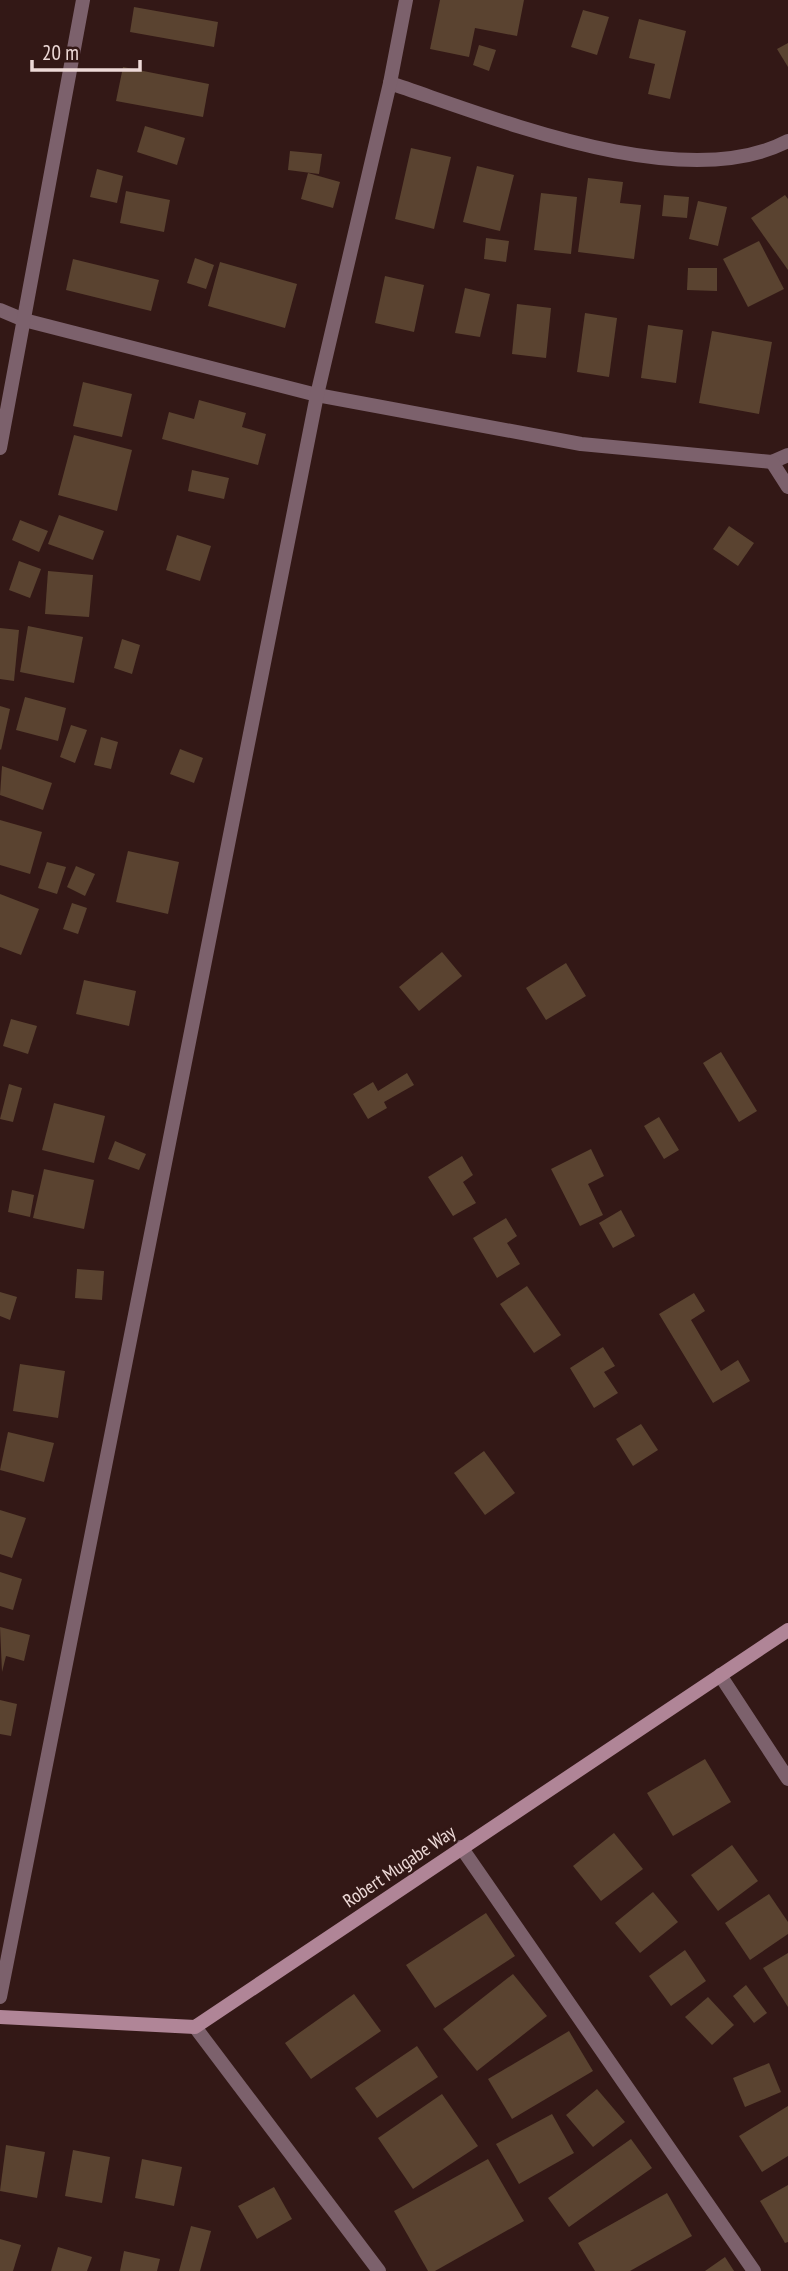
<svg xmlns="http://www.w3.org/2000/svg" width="788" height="2271" font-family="'PT Sans Narrow',sans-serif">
<rect width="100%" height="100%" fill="#331816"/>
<g fill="#5a4330">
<path d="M440,0H524L517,36L475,28L469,57L430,49Z"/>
<path d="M134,7L218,22L214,47L130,32Z"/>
<path d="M583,10L609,17L597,55L571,47Z"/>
<path d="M639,19L686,31L670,99L648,94L655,64L629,58Z"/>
<path d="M788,43V67L777,49Z"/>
<path d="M479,45L496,50L489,71L473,65Z"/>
<path d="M123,67L209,84L203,117L116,101Z"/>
<path d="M145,126L185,138L177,165L137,152Z"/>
<path d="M411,148L451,157L434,229L395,219Z"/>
<path d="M290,151L322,154L319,174L288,170Z"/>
<path d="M477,166L514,175L500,231L463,222Z"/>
<path d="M97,169L123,176L117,203L90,197Z"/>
<path d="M308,173L340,182L333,208L301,199Z"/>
<path d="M588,178L623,182L620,203L641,205L634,259L578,252Z"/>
<path d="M126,191L170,200L164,232L120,223Z"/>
<path d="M541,193L577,197L571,254L534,250Z"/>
<path d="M664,195L689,197L687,218L662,216Z"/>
<path d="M785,195L788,199V270L751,218Z"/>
<path d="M698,201L727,207L718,246L689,239Z"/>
<path d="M486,238L509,241L506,262L484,259Z"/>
<path d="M759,241L784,289L748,307L723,259Z"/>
<path d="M195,258L214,265L206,289L187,283Z"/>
<path d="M73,259L159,280L151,311L66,290Z"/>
<path d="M220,262L297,284L285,328L208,306Z"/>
<path d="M688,268H717V291L687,290Z"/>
<path d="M385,276L424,285L414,332L375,323Z"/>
<path d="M465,288L490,294L480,337L455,333Z"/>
<path d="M517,304L551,308L546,358L512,354Z"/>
<path d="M585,313L617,318L609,377L577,372Z"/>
<path d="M648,325L683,330L676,383L641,378Z"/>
<path d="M712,331L772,342L759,414L699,403Z"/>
<path d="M83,382L132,394L122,437L73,426Z"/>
<path d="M199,400L246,413L242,427L266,434L258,465L162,439L169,412L194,419Z"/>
<path d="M74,435L132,450L117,511L58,495Z"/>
<path d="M192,470L229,478L224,499L188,491Z"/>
<path d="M59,515L104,531L93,560L48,544Z"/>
<path d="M20,520L48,531L39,552L12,540Z"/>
<path d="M729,526L754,543L738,566L713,549Z"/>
<path d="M177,535L211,546L200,581L166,570Z"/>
<path d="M19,561L41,569L30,598L9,590Z"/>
<path d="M48,571L93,575L89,617L45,614Z"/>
<path d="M28,626L83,637L74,683L20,672Z"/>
<path d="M0,628L19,630L14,681L0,679Z"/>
<path d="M122,639L140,645L132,674L114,668Z"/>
<path d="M25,697L66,708L58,741L16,730Z"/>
<path d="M0,706L10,709L1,750L0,749Z"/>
<path d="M71,725L87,730L75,763L60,757Z"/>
<path d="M101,737L118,742L111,769L94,765Z"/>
<path d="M180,749L203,758L194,783L170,774Z"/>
<path d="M2,766L52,783L43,810L0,795Z"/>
<path d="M0,820L42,832L30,874L0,865Z"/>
<path d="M128,851L179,862L168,914L116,902Z"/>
<path d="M47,862L66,867L57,894L38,888Z"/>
<path d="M76,866L95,874L85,896L67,887Z"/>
<path d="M0,894L39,909L21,955L0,947Z"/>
<path d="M72,903L87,908L78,934L63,929Z"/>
<path d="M442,952L462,976L419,1011L399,987Z"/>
<path d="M566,963L586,996L546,1020L526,988Z"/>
<path d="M84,980L136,991L129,1026L76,1014Z"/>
<path d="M11,1019L37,1026L28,1054L3,1046Z"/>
<path d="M721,1052L757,1111L739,1122L703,1063Z"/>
<path d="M407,1073L414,1085L384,1102L387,1108L368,1119L353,1094L373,1082L378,1091Z"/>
<path d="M9,1084L22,1088L13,1122L0,1119Z"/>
<path d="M54,1103L105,1116L94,1163L42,1150Z"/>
<path d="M659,1117L679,1150L664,1159L644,1126Z"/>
<path d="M115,1141L146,1154L139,1170L108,1159Z"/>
<path d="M591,1149L604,1176L588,1184L603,1215L580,1226L551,1169Z"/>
<path d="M462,1156L473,1175L463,1182L476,1203L453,1216L428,1177Z"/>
<path d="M44,1169L94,1180L84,1229L33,1218Z"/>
<path d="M12,1190L34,1195L30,1217L8,1212Z"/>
<path d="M621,1210L635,1236L613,1248L599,1223Z"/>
<path d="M506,1218L517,1236L507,1243L520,1264L497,1278L473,1238Z"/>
<path d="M77,1269L104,1271L102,1300L75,1298Z"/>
<path d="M527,1286L561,1335L534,1353L500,1304Z"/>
<path d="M0,1292L17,1297L10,1320L0,1316Z"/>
<path d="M694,1293L705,1311L691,1320L721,1371L738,1360L750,1381L713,1403L659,1314Z"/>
<path d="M603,1347L615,1366L604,1372L618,1393L594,1408L570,1368Z"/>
<path d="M20,1364L65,1371L58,1418L13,1411Z"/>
<path d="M641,1424L658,1450L633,1466L616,1439Z"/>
<path d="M8,1432L54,1443L44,1482L0,1470Z"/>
<path d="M484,1451L515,1493L485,1515L454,1473Z"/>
<path d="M0,1510L26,1518L12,1558L0,1554Z"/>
<path d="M0,1572L22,1579L13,1610L0,1606Z"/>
<path d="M0,1627L30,1635L24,1661L6,1656L2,1672Z"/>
<path d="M0,1700L17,1704L11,1736L0,1734Z"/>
<path d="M705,1759L731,1802L673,1836L647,1793Z"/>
<path d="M614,1833L643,1869L601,1901L573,1866Z"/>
<path d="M732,1845L758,1881L718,1911L691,1875Z"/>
<path d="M653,1892L678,1922L640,1953L615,1923Z"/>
<path d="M769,1894L788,1922V1934L750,1960L725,1923Z"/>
<path d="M486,1913L515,1956L435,2008L406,1965Z"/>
<path d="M685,1950L706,1981L671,2006L649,1976Z"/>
<path d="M788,1953V2007L763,1968Z"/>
<path d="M513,1974L547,2016L477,2071L443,2029Z"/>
<path d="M746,1985L767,2013L754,2023L733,1996Z"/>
<path d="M354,1994L381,2031L311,2079L285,2043Z"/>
<path d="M708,1997L734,2025L712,2045L685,2017Z"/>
<path d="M569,2031L593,2071L512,2119L488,2079Z"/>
<path d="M417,2046L438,2077L377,2118L355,2088Z"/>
<path d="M769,2063L781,2092L745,2107L733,2078Z"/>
<path d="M597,2089L625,2122L593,2147L566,2115Z"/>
<path d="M442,2094L478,2146L413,2189L378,2138Z"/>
<path d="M788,2106V2156L762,2172L739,2136Z"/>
<path d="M552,2114L574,2153L519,2184L496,2144Z"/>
<path d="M631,2139L652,2168L569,2227L548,2198Z"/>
<path d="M6,2145L45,2152L37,2198L0,2191Z"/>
<path d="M73,2150L110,2157L102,2203L65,2196Z"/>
<path d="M142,2159L182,2167L174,2206L135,2198Z"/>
<path d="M488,2159L524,2221L435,2271H428L394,2211Z"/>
<path d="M788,2185V2242L785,2243L760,2201Z"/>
<path d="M274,2187L292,2219L257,2239L238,2206Z"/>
<path d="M667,2193L692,2236L630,2271H595L578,2243Z"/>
<path d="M191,2226L211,2231L200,2271H179Z"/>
<path d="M0,2239L21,2245L13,2271H0Z"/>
<path d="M58,2247L92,2257L87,2271H51Z"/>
<path d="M124,2251L160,2259L157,2271H120Z"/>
<path d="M725,2257L734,2271H705Z"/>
</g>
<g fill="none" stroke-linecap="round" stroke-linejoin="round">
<g stroke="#7c616c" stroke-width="14">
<path d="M390,83C495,118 683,196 788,141"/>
<path d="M0,310L24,320L317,395L581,444L772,462L788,455"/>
<path d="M0,448L83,0"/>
<path d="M772,462L788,487"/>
<path d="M720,1675L788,1779"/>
<path d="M461,1847L754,2271"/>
<path d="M0,1997L317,395L390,83L406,0"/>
<path d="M195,2027L379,2271"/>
</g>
<path stroke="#b08597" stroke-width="14" d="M0,2017L195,2027L788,1630"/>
</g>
<g text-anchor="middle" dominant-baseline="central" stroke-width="5" stroke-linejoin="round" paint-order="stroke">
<g font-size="19" fill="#edd9d7" stroke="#331816">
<text transform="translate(399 1866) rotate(-34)">Robert Mugabe Way</text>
</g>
</g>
<path d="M32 60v10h108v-10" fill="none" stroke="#edd9d7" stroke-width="3.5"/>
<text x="42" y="60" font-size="21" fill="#edd9d7" stroke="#331816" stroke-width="5" paint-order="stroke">20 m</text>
</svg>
